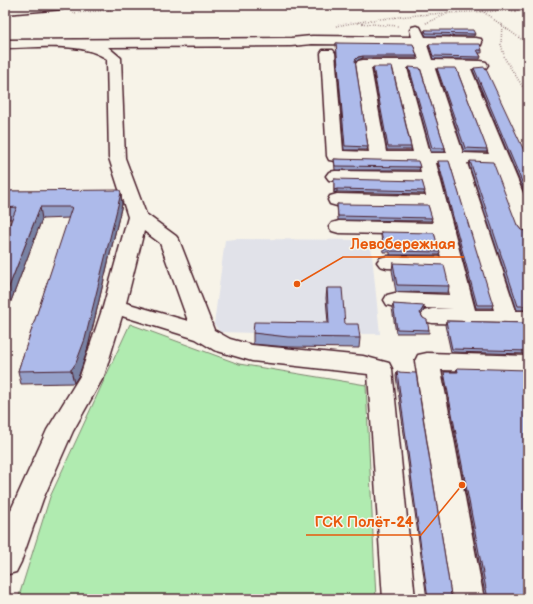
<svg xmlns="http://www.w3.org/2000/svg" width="533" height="604" font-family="'Balsamiq Sans',sans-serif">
<rect width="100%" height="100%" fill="#f7f3e8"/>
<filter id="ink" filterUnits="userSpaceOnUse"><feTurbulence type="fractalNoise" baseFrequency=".025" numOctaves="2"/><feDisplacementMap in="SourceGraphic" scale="8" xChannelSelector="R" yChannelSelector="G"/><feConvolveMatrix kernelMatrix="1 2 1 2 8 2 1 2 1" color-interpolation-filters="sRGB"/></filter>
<g filter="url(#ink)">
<path fill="#e1e2e9" d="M235,239L362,240L371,245L380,334H358L359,348L253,347L254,333L220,332L214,324L225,240Z"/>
<path fill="#b0ebb0" stroke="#7d856e" d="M130,324L239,364L366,385L376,599H18L50,497Z"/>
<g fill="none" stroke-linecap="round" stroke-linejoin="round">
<defs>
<g id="minor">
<path d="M22,5H69L67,7L63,9L5,14V6Z"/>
<path d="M416,26L420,27L425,37L476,38L481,39L482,42L481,45L476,46L427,45L432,60L481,61L486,62L488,65L486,68L471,69L528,205V234L521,232L518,228L493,164L467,163L516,311H528V325L432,323L424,321L421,316L424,311L432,309H453L395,307L387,305L384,300L387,295L395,293L450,295L444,270L387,268L380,266L377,262L380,258L387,256L441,257L435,235L339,233L332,231L329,227L332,223L339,221L433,223L429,207L337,206L330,204L328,200L330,196L337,194L426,196L423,183L335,181L329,180L326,176L329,172L335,171L421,172L419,163L335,161L329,160L327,156L321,53L323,50H333L335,53L343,151L369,152L356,64L358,61L363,60H419L414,45L312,44L291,46L108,47L121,58L125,158L146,214L176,236L179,240L214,330L230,339L252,345L363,356L389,363L392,369L415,599H383L368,374L252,361L214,350L196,339L122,316L104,376L73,431L43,499L21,562L16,572L5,575V523L47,430L80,376L103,307L128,217L109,158L107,59C82,41 36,48 5,48V40L291,38L312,36L412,37L410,30L412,27ZM371,68H393L413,152H386ZM407,68L421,69L447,153H430ZM435,69H457L489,154L463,153ZM436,163H450L494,310H475ZM144,231L160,243L188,321L126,303Z"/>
<path d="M427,353L528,356V372L441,370L484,599H452L415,361L418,355Z"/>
</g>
</defs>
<use href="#minor" stroke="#4a1f2b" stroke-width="3"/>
<g stroke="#4a1f2b" stroke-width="1.5" stroke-dasharray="0.5 2" stroke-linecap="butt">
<path d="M482,11L528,44"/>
<path d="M73,13L171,5"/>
<path d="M357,23L398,26"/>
<path d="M426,23L449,13"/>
<path d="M502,24L501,44L505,59L528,95"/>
<path d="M336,26C400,14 463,11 528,11"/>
</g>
<use href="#minor" fill="#f7f3e8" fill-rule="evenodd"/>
</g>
<g fill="#95a0c9" stroke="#4a1f2b">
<path d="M425,30L475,34L474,36H426L424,32Z"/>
<path d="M336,43L417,56V58H363L358,60L355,63L368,147L367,150H344Z"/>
<path d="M429,44L482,50V53H479L481,57L480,59H433L429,47Z"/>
<path d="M373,67L411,147V150H387L373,70Z"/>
<path d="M409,67L445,148V152H431L409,70Z"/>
<path d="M437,68L487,149V152H464L437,70Z"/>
<path d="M474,68L528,159V201L473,70Z"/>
<path d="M334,159L420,167L419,170H335Z"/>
<path d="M438,161L493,305L492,308H476L438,164Z"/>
<path d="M470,161L521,230L528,231V310H517L469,165Z"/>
<path d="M334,179L425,191L424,194L337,192L334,193Z"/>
<path d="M5,191L121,193L122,204L87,351L79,375L74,383L21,384L18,371L69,218L42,219L5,317V235L12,219H5Z"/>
<path d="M337,204L432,218L431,221L338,220Z"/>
<path d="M381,232L440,252L439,255H390V252H383L381,235Z"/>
<path d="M393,263L449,286L448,293L396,292L392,270Z"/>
<path d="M327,288L345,324L360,338L359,348L288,347L253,344V333L328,323L326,298Z"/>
<path d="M393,304L424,310L421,314L429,330V333H396L392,308Z"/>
<path d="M446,321L528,323V354L451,352L445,325Z"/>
<path d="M457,368L528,599H486L444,376V372H456Z"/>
<path d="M397,372L451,595L458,599H427L396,376Z"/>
</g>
<g fill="#7982a4" stroke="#4a1f2b">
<path d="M363,56V58L358,60L355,63V60L358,57Z"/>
<path d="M337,189V192L334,193V190Z"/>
<path d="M121,193L122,204L87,351L79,375L74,383L71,370Z"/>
<path d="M40,207L42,219L5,317V297Z"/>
<path d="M424,306V310L420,317V313Z"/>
</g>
<g fill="#adbaea" stroke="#4a1f2b">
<path d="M425,30H473L475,34L426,33Z"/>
<path d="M336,43L413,44L417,56H363L358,57L355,60L368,147L345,146Z"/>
<path d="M429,44H480L482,50H477L481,57L433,56Z"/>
<path d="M373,67H392L411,147H388Z"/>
<path d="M409,67L420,68L445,148H432Z"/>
<path d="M485,67L528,159V196L474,68Z"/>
<path d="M437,68H456L487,149L465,148Z"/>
<path d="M334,159L418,161L420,167L335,166Z"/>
<path d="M438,161H449L493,305H477Z"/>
<path d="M470,161L493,162L517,225L521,230L528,231V306H518Z"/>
<path d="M334,179L422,181L425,191L337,189L334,190Z"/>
<path d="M120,190L121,193L85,339L76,363L71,370L18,371L72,207H40L5,297V235L17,207L5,208V191Z"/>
<path d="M337,204L428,205L432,218L338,216Z"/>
<path d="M381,232L434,233L440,252L391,251L390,249H384Z"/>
<path d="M393,263L444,265L449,286L397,285Z"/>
<path d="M327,288H342L345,324H358L360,338L288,337L253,333L254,322L329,323Z"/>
<path d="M393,304L424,306L420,313L423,318L427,320L429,330L397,329Z"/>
<path d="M446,321L528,323V351L452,349Z"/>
<path d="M457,368L528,370V599H488L444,372H458Z"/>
<path d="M397,372L416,373L451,595L457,597L458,599H428Z"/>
</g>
</g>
<path fill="none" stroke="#e8590c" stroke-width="1.5" d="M297 284L343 257H464M462 485L421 535H306"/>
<g fill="#e8590c" stroke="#f7f3e8" stroke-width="1.5">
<circle cx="297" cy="284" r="4"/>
<circle cx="462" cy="485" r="4"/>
</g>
<g font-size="15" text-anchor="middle" font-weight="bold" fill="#e8590c" stroke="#f7f3e8" stroke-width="3" stroke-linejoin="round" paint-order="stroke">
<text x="403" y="249">Левобережная</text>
<text x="364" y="527">ГСК Полёт-24</text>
</g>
<rect width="533" height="604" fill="none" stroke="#f7f3e8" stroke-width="20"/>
<rect x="10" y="10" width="513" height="584" fill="none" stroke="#4a1f2b" stroke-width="1.5" filter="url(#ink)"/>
</svg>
